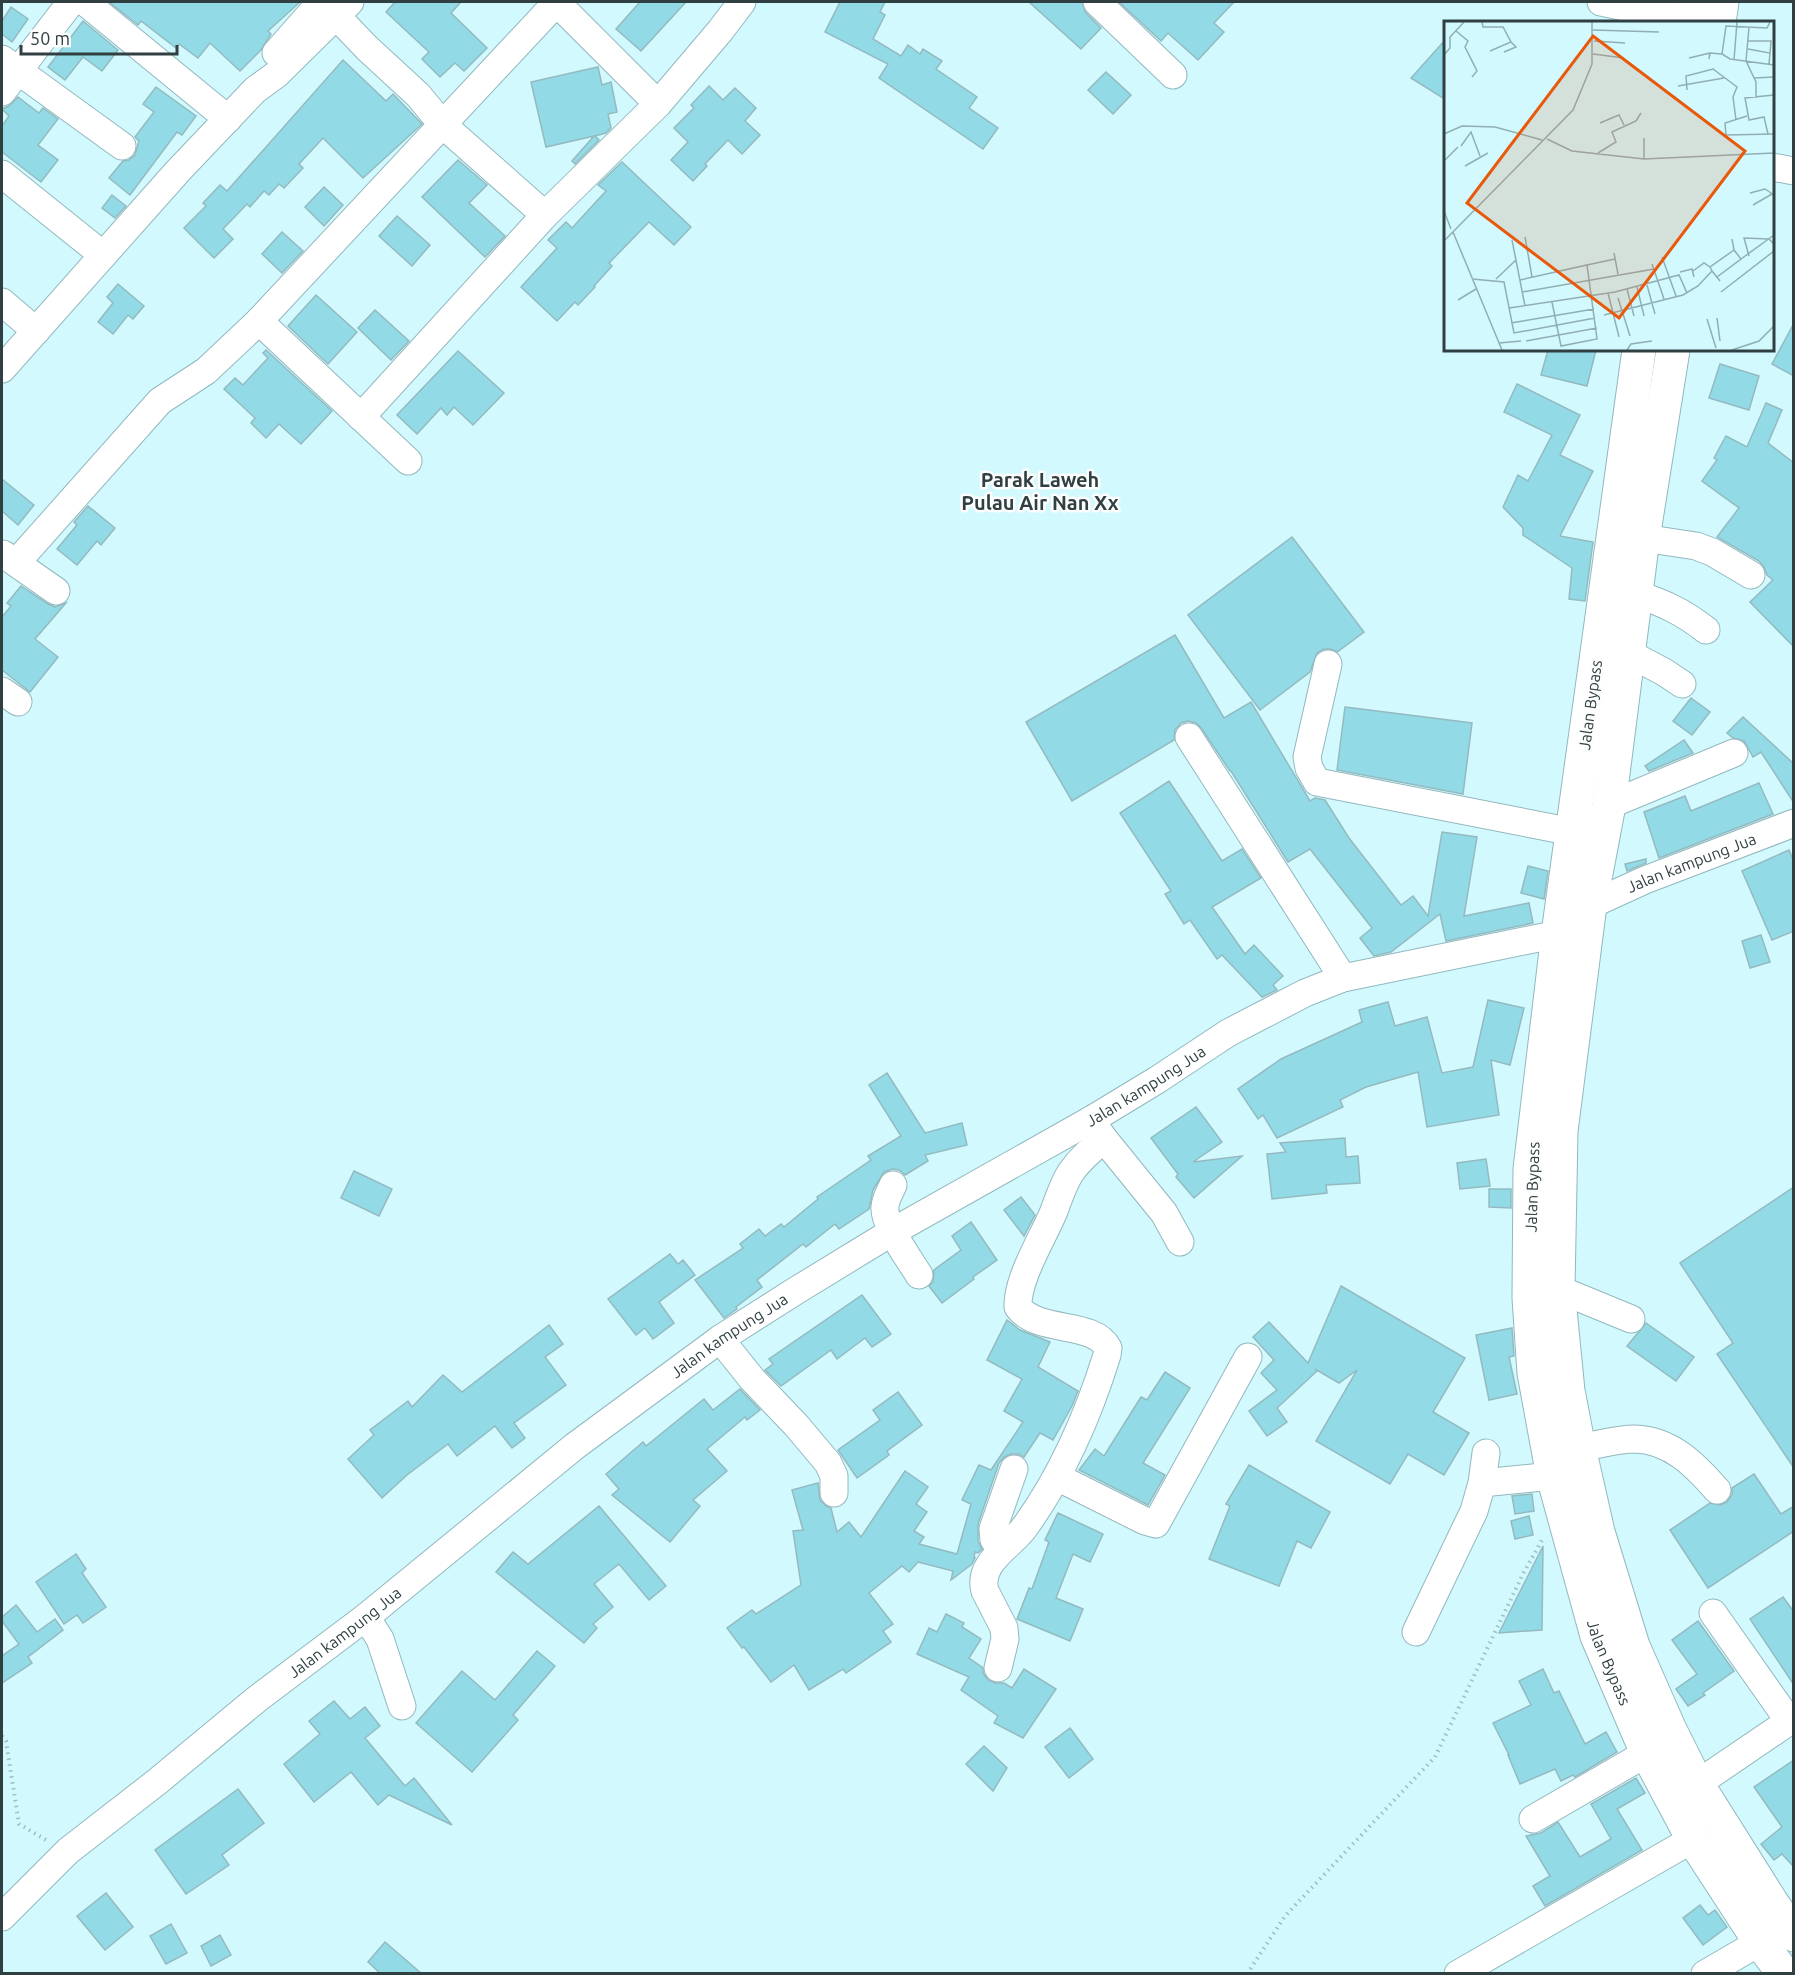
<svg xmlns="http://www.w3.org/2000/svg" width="1795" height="1975" font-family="Ubuntu,sans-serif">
<rect width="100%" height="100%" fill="#d1f9fe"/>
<g fill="#92dbe6" stroke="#94bac0" stroke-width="1.5">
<path d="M109,2H300L268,31L271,34L261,50L240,71L210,43L198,58L179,44L176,48L141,21L138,25Z"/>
<path d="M395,2H461L451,13L487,48L464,71L455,63L440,77L422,59L429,52L386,12Z"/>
<path d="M640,2H686L641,51L616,29Z"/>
<path d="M840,2H885L880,12L885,15L873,39L901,56L908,45L920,54L923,49L942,61L936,69L977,97L969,108L998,128L983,149L879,78L888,64L825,32Z"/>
<path d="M1029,2H1082L1086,13L1101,28L1081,49Z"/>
<path d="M1119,2H1234L1214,23L1224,32L1198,60L1168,33L1161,41Z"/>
<path d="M11,7L28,19L12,42L2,34V21Z"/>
<path d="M83,21L118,50L102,71L83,57L65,80L48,67Z"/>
<path d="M1446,39V100L1411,78Z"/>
<path d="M343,60L386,101L393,94L422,124L363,178L323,138L299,164L303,168L284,188L279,184L269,195L264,191L250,207L247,204L223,229L233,239L214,258L184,228L206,206L203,203L220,185L227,191Z"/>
<path d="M598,67L602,85L611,82L617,112L608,114L611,128L606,133L595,136L599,140L575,164L572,161L594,136L546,147L531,82Z"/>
<path d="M1106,72L1131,95L1113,114L1088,90Z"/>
<path d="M709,86L723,100L735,88L756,108L745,121L760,135L742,154L728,140L705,164L707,166L693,181L671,160L688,142L674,128L694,108L691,105Z"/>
<path d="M156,87L196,116L182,135L177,132L130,195L109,178L123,161L129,160L135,155L139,141L135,137L154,112L143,104Z"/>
<path d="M18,97L39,113L43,108L58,119L38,145L58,160L41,182L2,152V126L9,116L2,109L9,106Z"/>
<path d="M458,160L487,185L469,203L505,236L485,257L422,197Z"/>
<path d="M622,162L691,227L674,245L649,222L609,263L612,266L594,286L595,287L578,305L575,302L557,321L521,287L557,248L548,240L566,222L572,228L606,191L598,185Z"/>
<path d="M324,187L343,205L324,226L305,207Z"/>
<path d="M112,195L126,206L115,218L102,208Z"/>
<path d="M397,216L430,245L412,266L379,236Z"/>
<path d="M282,232L303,251L282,273L262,254Z"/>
<path d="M118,284L144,306L133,319L128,315L113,334L98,322L113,303L107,297Z"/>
<path d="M316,295L357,332L328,364L288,326Z"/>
<path d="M375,310L409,341L391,360L358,328Z"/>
<path d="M1794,323V376L1772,364Z"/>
<path d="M266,350L332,411L301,444L279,424L266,438L251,423L255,418L224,389L235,378L243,385L268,358L263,353Z"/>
<path d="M1548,350H1596L1587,386L1541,375Z"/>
<path d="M458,351L504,393L473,425L454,407L447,415L441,408L417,434L397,415Z"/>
<path d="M1720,364L1759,376L1749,410L1709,398Z"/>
<path d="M1517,384L1580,415L1560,455L1593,471L1560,536L1593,542L1585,601L1569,599L1572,568L1523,535V528L1503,507L1518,475L1528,481L1552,435L1504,412Z"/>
<path d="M1766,403L1782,410L1768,443L1794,463V647L1750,602L1773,580L1767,575L1764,567L1759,561L1717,537L1739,508L1702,481L1717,460L1714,458L1726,436L1747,447Z"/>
<path d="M2,479L34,505L18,525L2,511Z"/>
<path d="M88,506L115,528L101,545L97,541L77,565L57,549L77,525L74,522Z"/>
<path d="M1292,537L1364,632L1337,652L1331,649H1324L1317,653L1310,672L1260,710L1188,615Z"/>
<path d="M21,586L48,604L55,607L66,603L35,639L58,657L30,692L2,670V617L11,606L7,603Z"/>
<path d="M1175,635L1224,718L1251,702L1310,801L1315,798L1325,800L1349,838L1401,905L1413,896L1428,916L1442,832L1477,837L1464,916L1529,903L1533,923L1446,941L1440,914L1391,952L1374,956L1360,938L1372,928L1310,849L1288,862L1231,771H1230L1202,729L1196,723L1188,721L1181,723L1175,730L1174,740L1072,801L1026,722Z"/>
<path d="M1691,698L1710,712L1692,735L1673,721Z"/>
<path d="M1345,707L1472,723L1463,794L1337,770Z"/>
<path d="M1743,717L1794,764V803L1761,752L1753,757L1744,741L1733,738L1727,733Z"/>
<path d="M1684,740L1693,753L1649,771L1645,766Z"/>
<path d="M1169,781L1222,861L1242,849L1261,878L1212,907L1245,954L1254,945L1283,976L1273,985L1277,990L1262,997L1222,955L1217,959L1190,920L1184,924L1165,894L1171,891L1120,813Z"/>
<path d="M1759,783L1773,814L1659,858L1644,812L1685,796L1691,811Z"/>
<path d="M1789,850L1794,862V931L1772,940L1742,871Z"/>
<path d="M1646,859V863L1627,871L1625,864Z"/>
<path d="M1528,866L1548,871L1544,899L1521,893Z"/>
<path d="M1761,935L1770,962L1750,968L1742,941Z"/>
<path d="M1488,1000L1524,1008L1510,1065L1491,1060L1499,1115L1427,1127L1418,1072L1366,1087L1340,1100L1343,1107L1277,1138L1263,1115L1258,1119L1238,1089L1281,1059L1362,1022L1359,1010L1388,1002L1395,1026L1427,1017L1442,1073L1473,1067Z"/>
<path d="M887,1073L925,1133L962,1123L967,1145L925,1155L928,1161L905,1175L899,1170L892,1169L884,1172L873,1190L869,1209L839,1229L835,1224L806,1247L803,1244L757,1280L762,1287L736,1307L737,1309L724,1318L695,1280L743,1248L740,1244L759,1229L765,1236L781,1224L784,1227L818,1199L817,1197L871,1160L868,1156L901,1136L869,1085Z"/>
<path d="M1196,1107L1222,1142L1193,1162L1242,1156L1194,1198L1176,1177L1178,1174L1151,1138Z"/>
<path d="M1345,1138L1346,1157L1358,1156L1360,1183L1326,1185L1327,1193L1272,1199L1267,1154L1286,1152L1280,1143Z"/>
<path d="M1486,1159L1490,1186L1460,1189L1457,1163Z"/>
<path d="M354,1171L392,1189L379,1216L341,1198Z"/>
<path d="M1794,1187V1468L1717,1354L1733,1343L1680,1263Z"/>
<path d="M1489,1189H1511V1208L1489,1207Z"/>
<path d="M1021,1197L1035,1215L1024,1236L1004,1210Z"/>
<path d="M971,1222L997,1260L973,1277L974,1279L942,1303L929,1286L933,1282L934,1270L961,1250L952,1236Z"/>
<path d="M670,1254L678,1264L683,1260L695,1275L659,1302L674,1323L653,1339L645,1328L636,1335L608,1299Z"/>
<path d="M1341,1286L1465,1358L1433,1412L1469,1433L1444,1475L1408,1454L1390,1484L1316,1441L1357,1370L1339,1383L1315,1369L1317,1371L1277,1408L1287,1422L1267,1436L1249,1411L1277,1390L1261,1373L1274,1360L1253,1337L1269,1322L1308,1363Z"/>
<path d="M862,1295L891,1334L872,1347L865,1338L837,1359L831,1350L781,1386L765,1370L773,1364L769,1359Z"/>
<path d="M1007,1320L1020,1330L1050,1342L1038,1367L1078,1391L1072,1406L1053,1440L1040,1433L1024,1457L1019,1454H1011L1004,1457L999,1463L978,1524V1541L982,1549L978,1553L975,1552L974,1558H975L972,1564L951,1580L953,1571L918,1562L909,1572L902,1566L869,1593L893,1624L883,1631L891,1642L846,1673L843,1669L809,1690L794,1665L771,1682L744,1647L742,1648L727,1628L752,1610L756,1614L801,1585L793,1531L803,1530L792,1490L818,1483L820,1500L826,1506L831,1508L837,1532L849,1522L861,1537L905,1471L928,1487L916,1504L927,1512L914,1531L924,1537L919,1544L957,1554L971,1504L962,1500L979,1465L991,1470L1023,1422L1004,1411L1022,1379L987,1360Z"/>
<path d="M1646,1323L1694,1357L1676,1381L1627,1346Z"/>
<path d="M549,1325L563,1344L545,1357L566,1385L514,1423L525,1438L512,1448L495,1426L457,1456L448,1444L407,1475L382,1498L348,1459L374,1435L370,1430L408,1401L412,1407L443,1375L462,1392Z"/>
<path d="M1512,1328L1514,1356L1509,1357L1517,1394L1489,1400L1476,1335Z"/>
<path d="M1165,1372L1190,1388L1143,1463L1165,1475L1148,1505L1079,1470L1095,1449L1104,1456L1141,1397L1147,1400Z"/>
<path d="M740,1389L760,1410L747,1420L745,1417L707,1449L727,1471L693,1500L700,1506L670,1542L612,1495L619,1489L606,1474L643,1442L646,1446L704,1399L713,1410Z"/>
<path d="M898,1392L922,1425L887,1451L889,1455L857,1478L838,1450L880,1420L873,1410Z"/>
<path d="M1249,1465L1330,1512L1311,1548L1297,1541L1279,1586L1209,1559L1230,1506L1226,1504Z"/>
<path d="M1754,1474L1781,1514L1794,1506V1531L1708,1588L1670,1530L1710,1503L1720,1505L1727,1502L1732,1495V1488Z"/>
<path d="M1532,1494L1534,1511L1515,1514L1512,1496Z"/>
<path d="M599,1506L666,1586L649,1600L619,1564L594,1584L613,1607L593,1624L597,1628L584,1643L496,1572L513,1552L528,1564Z"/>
<path d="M1058,1513L1103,1534L1090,1562L1073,1554L1056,1598L1083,1609L1070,1641L1017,1619L1029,1588L1032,1589L1049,1542L1045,1540Z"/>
<path d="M1529,1516L1533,1535L1515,1539L1511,1521Z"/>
<path d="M1543,1546L1542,1630L1499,1633Z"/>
<path d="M76,1554L86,1569L82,1573L106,1607L83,1623L77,1615L64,1624L36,1582Z"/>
<path d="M1783,1597L1794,1612V1685L1750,1619Z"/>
<path d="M16,1605L37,1632L55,1619L63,1630L28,1657L32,1663L2,1683V1656L19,1644L2,1621V1617Z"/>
<path d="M946,1614L964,1623L962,1627L981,1639L969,1658L983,1668V1673L988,1680L995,1683H1004L1012,1688L1024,1669L1056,1689L1023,1738L994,1723L998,1716L961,1690L969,1677L917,1654L929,1628L937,1632Z"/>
<path d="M1698,1621L1734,1671L1703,1693L1705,1695L1688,1706L1676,1689L1697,1674L1672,1640Z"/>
<path d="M537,1651L555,1666L513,1715L518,1720L472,1772L416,1723L462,1671L495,1700Z"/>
<path d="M1543,1669L1554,1693L1559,1691L1585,1744L1606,1732L1617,1752L1575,1777L1573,1775L1561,1781L1555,1769L1520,1784L1508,1755H1509L1493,1723L1531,1705L1519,1681Z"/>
<path d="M334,1701L350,1719L365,1707L380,1726L365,1738L405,1786L414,1778L452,1825L389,1795L378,1805L351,1772L314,1802L284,1764L320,1734L309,1721Z"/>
<path d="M1070,1728L1093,1759L1069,1778L1045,1747Z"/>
<path d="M984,1746L1007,1768L993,1791L966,1764Z"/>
<path d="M1794,1760V1867L1782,1854L1774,1860L1761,1844L1782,1827L1754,1787Z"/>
<path d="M1636,1778L1645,1793L1617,1809L1642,1850L1545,1906L1533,1886L1550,1876L1526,1836L1541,1833L1558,1822L1580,1857L1611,1839L1591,1804Z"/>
<path d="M238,1789L264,1823L222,1855L229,1865L186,1894L155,1850Z"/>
<path d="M106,1893L133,1927L105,1950L77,1916Z"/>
<path d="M1700,1905L1708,1915L1715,1910L1727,1927L1703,1945L1683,1918Z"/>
<path d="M171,1924L187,1953L166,1964L150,1936Z"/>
<path d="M220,1935L231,1955L211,1966L201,1946Z"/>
<path d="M385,1942L422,1974H381L368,1962Z"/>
</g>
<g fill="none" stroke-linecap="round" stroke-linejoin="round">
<defs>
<g id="minor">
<path d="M85,2L228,119"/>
<path d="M323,2L367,48L418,95L443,125L545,215L658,104L720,31L742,2"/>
<path d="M556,2L658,104"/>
<path d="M1097,2L1173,75"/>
<path d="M1601,2L1687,20"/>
<path d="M276,53L321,2"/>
<path d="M2,59L122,146"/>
<path d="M2,92L71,2"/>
<path d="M1772,167L1794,171"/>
<path d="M2,174L103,255"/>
<path d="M2,302L36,331"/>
<path d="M259,321L408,461"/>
<path d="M2,369L178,171L255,90L277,74L350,2"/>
<path d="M361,417L545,215"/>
<path d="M1643,538L1696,546L1712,552L1751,575"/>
<path d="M3,554L56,591"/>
<path d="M16,563L160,401L206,371L259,321L557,2"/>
<path d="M1636,594C1664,603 1683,612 1706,630"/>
<path d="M1628,653L1664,672L1682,684"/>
<path d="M1328,664L1307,757L1309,768L1317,782L1573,832"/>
<path d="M2,691L18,702"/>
<path d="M1189,737L1343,978"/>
<path d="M1609,805L1734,753"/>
<path id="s1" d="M1590,905L1645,880L1794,823"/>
<path d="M1104,1139L1164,1213L1180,1242"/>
<path d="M893,1185C890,1192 885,1200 885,1207C883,1224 910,1260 919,1275"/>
<path d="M1558,1289L1631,1319"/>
<path d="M720,1339L752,1379L796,1425L828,1463L834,1476V1493"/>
<path d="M1579,1448C1597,1445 1617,1439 1635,1439C1671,1440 1695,1465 1717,1490"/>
<path d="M1057,1477L1145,1521L1156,1524L1248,1357"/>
<path d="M1482,1483L1486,1453"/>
<path d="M1002,1549L994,1540L993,1529L1014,1469"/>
<path d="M1713,1613L1789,1721"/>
<path d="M366,1617L380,1639L402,1706"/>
<path d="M1416,1632L1474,1511L1482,1483L1553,1476"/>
<path d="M998,1668L1005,1639L1004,1628L985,1591C977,1563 1011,1546 1024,1528C1062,1476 1088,1416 1107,1355L1108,1348C1093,1320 1038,1334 1018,1307C1017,1278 1043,1238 1054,1211C1059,1198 1063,1184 1071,1172C1080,1159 1092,1149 1104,1139L1091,1120"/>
<path d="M1697,1784L1794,1718"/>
<path d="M1533,1819L1647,1753"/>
<path id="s2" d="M2,1917L68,1851L158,1781L257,1699L366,1617L575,1446L720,1339L797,1290L892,1232L1091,1120L1157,1080L1228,1033L1305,993L1343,978L1558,934"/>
<path d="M1458,1974L1693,1839"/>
<path d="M1705,1974L1760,1942"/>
</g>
<g id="highway">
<path d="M1687,22L1690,2"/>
<path d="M1719,22L1722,2"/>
<path id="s3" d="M1639,350L1558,934L1530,1169L1529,1298L1534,1373L1553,1476L1597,1636L1647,1753L1693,1839L1760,1942L1784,1974"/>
<path d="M1673,350L1643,538L1609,805L1590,905L1561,1131L1558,1289L1568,1391L1579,1448L1598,1532L1633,1646L1670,1730L1697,1784L1772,1903L1794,1935"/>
</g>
</defs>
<use href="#minor" stroke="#92b8be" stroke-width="29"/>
<use href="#highway" stroke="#92b8be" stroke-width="35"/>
<g stroke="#9ebfc3" stroke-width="4" stroke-dasharray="1.5 4.5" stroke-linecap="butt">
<path d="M2,1736L6,1741L19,1824L48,1841"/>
<path d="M1247,1974L1285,1916L1435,1757L1523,1574L1542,1540"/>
</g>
<use href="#minor" stroke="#fff" stroke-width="27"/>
<use href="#highway" stroke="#fff" stroke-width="33"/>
</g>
<g text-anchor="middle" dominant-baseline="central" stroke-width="5" stroke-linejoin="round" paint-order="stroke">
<g font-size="16" fill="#304042" stroke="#fdfdfd">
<text transform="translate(1590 705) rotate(-82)">Jalan Bypass</text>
<text stroke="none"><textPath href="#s1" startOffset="110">Jalan kampung Jua</textPath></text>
<text stroke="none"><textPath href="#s2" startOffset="1418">Jalan kampung Jua</textPath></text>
<text transform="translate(1532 1187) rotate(-88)">Jalan Bypass</text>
<text stroke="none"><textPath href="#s2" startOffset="932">Jalan kampung Jua</textPath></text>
<text stroke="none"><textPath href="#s2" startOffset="446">Jalan kampung Jua</textPath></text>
<text stroke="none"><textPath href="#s3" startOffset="1330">Jalan Bypass</textPath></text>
</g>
<g font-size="20" font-weight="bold" fill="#304042" stroke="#fdfdfd">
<text x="1040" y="479">Parak Laweh<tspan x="1040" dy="23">Pulau Air Nan Xx</tspan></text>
</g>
</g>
<g transform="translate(1444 21)">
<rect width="330" height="330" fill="#d1f9fe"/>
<path fill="none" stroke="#91afb3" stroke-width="1.5" d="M38,1L39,6H59L67,21L46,30M326,1L323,7L282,5L278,33L286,38L330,44M305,6L302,40L312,61V77M149,9L215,11M12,10L24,20L21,26L33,50L28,56M150,20L181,22M304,20H327L326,32M304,28L326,32L325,43M60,31L72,26L67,21M149,33L180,37M0,34L6,27V16L20,1M245,37L266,32M265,38L266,32L278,33M290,39L293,1M310,57L330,56M234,65L280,57M243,69L242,55L269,48L293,66L289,76L292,99M303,95L281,102L282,114L330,113M156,102L175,94L180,104M0,113L18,105L51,106L98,119M324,113L320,96L305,99L301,77L330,74M103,118L128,130L200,138L330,132M17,125L27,111L36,135M154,132L172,121L168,111L192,100L197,92M200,138V117M0,140L14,126M21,145L44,132M306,172L321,168L330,174M309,184L328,173M0,190L7,208M9,211L58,329M81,216L88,256M68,219L81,285M0,220L129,89L148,43V1M170,232L174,253M305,235L300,217L325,218L330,223M218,236L232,275M297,238L330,214M208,243L220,278M143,244L171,238M249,250L260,242L266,246M268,250L266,246L290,229L288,218M236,251L248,248L250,256M273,256L297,238L290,229M28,258L60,261L70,312L151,297M52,258L72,239M76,259L143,244L153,318L117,325L108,281M203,264L211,293M193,266L200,295M183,268L190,295M78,271L210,248M277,271L330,230M164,272L175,316M174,277L186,315M14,279L32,268M65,287L171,271L235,254L243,272M160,294L239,274L254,265L268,250L276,260M273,297L276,320M263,298L272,327M67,302L150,288M82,320L153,307M55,322L77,320M183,329L187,323L208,320M288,329L315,320L330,305"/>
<path fill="#e8590c" fill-opacity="0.15" stroke="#e8590c" stroke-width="3" d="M149,15L301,130L175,297L23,182Z"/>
<rect width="330" height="330" fill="none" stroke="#304042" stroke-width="3"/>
</g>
<rect width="1795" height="1975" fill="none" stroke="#304042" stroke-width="6"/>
<path d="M21 45v9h156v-9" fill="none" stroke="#304042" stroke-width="3"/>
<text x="30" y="45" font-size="18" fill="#304042" stroke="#fdfdfd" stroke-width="4.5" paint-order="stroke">50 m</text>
</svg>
